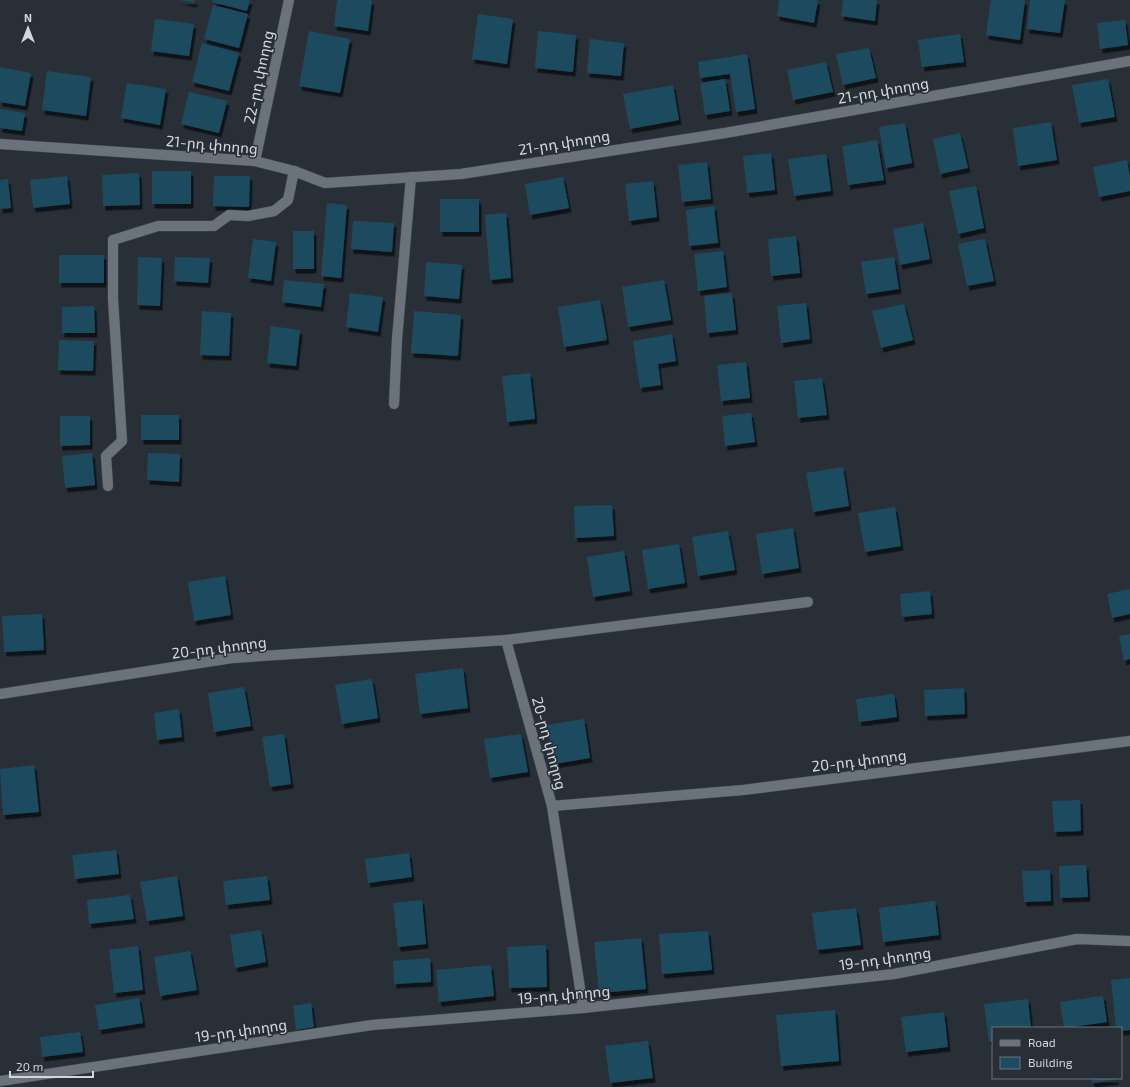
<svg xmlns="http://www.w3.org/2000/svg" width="1130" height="1087" font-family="'Exo 2','Noto Sans Armenian',sans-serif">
<defs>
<filter id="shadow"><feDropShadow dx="2.5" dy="4.5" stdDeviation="0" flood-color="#0009"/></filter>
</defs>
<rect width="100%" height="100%" fill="#282f37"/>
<g fill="#1b4c5f" filter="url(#shadow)">
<path d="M180,0H195L194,3Z"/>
<path d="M213,0H250L247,11L212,2Z"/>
<path d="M337,0H372L368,31L334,26Z"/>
<path d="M779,0H818L814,23L777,16Z"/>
<path d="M843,0H877L875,21L841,16Z"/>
<path d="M991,0H1025L1020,40L986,35Z"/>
<path d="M1030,0H1065L1060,33L1027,29Z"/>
<path d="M213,5L248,14L239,48L204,39Z"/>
<path d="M478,14L513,19L507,64L472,59Z"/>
<path d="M155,19L194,24L189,56L151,51Z"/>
<path d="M1125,20L1128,45L1100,49L1097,23Z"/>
<path d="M309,31L350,39L340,93L299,86Z"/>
<path d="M538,31L576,35L573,72L535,68Z"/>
<path d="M960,34L964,62L922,67L918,40Z"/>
<path d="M590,39L624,43L621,76L587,73Z"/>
<path d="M202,43L239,53L229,91L192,82Z"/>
<path d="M869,48L876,78L843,85L836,54Z"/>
<path d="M747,54L755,109L736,112L730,74L700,78L698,62Z"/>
<path d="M826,62L833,92L793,100L787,70Z"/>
<path d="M0,67L31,73L25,106L0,102Z"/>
<path d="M47,71L91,77L86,116L42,110Z"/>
<path d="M725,79L730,111L705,115L700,83Z"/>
<path d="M1108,79L1115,117L1079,123L1072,85Z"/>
<path d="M127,83L166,89L160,125L121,118Z"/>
<path d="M673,85L679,120L630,129L623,94Z"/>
<path d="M189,92L227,101L219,133L181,124Z"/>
<path d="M0,109L25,113L22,131L0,128Z"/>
<path d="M1051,122L1057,160L1018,166L1013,128Z"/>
<path d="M905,123L912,163L886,168L879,127Z"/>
<path d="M960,133L968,168L940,174L933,139Z"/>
<path d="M877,140L884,180L848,185L842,146Z"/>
<path d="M771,153L775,190L747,193L743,156Z"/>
<path d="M826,154L831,191L794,196L788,159Z"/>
<path d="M1127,160L1130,176V191L1099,197L1093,167Z"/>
<path d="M707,162L711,199L682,202L678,165Z"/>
<rect x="152" y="171" width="39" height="33"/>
<path d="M139,173L140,205L103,206L102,175Z"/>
<path d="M67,176L70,204L33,208L30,180Z"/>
<path d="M214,176H250L249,207L213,206Z"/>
<path d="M563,177L569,208L530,215L525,184Z"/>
<path d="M8,179L11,208L0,209V180Z"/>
<path d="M653,181L657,217L629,221L625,184Z"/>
<path d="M976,186L984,228L958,234L949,191Z"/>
<rect x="440" y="199" width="39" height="33"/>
<path d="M327,203L347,205L341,278L321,276Z"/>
<path d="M714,206L718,243L689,246L686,210Z"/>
<path d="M506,213L511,278L490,280L485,215Z"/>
<path d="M353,221L394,223L392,252L351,249Z"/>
<path d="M923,223L930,259L900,265L893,229Z"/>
<rect x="293" y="231" width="21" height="38"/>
<path d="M796,236L800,273L771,276L768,239Z"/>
<path d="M253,239L276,242L271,281L248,278Z"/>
<path d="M985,239L994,281L967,286L958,244Z"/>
<path d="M723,251L727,287L698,291L694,254Z"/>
<rect x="59" y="255" width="45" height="28"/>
<path d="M138,257L162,258L160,306L137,305Z"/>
<path d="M175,257L210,258L208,283L174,281Z"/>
<path d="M894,257L899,289L866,294L861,262Z"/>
<path d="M426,262L462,265L459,299L424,296Z"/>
<path d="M284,280L324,284L321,307L282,302Z"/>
<path d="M664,280L671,320L628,327L622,287Z"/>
<path d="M350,293L383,297L378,332L346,327Z"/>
<path d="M732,293L736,330L707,333L704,296Z"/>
<path d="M600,300L607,340L564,347L558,307Z"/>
<path d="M806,303L810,339L781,343L777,306Z"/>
<path d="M904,304L913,340L881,348L872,311Z"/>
<path d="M94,306L95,333H62V307Z"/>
<path d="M202,311L231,313L229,356L200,355Z"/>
<path d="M414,311L461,315L458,356L411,353Z"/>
<path d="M271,326L300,330L296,366L267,363Z"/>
<path d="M672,334L676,361L658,364L661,385L640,388L633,341Z"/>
<path d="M59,340L94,341L93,371L58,370Z"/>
<path d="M746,362L750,398L721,401L717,365Z"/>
<path d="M530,373L535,419L507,422L502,376Z"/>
<path d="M822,378L827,415L798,418L794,381Z"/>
<path d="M751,413L755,442L725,446L722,416Z"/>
<rect x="141" y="415" width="38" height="25"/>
<path d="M60,416H90V445L60,446Z"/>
<path d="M92,453L95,485L65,488L62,456Z"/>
<path d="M148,453L180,454L179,482L147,480Z"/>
<path d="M843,467L849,506L813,512L806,473Z"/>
<path d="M612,505L614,536L575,538L574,506Z"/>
<path d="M895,507L901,546L865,552L858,513Z"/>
<path d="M793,528L799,568L762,574L756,534Z"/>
<path d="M728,531L735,570L698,576L692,537Z"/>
<path d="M679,544L685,583L648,589L642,550Z"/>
<path d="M624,551L630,591L593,597L587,557Z"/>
<path d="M225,576L231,615L194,621L188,582Z"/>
<path d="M1130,589V614L1112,618L1107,594Z"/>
<path d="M930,591L932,614L902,617L900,594Z"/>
<path d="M42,614L44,650L4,652L2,616Z"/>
<path d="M1130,634V659L1124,661L1119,636Z"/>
<path d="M463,668L468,708L420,714L415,674Z"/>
<path d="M372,679L378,718L342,724L335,685Z"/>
<path d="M244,687L251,726L214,732L208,693Z"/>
<path d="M964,688L965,714L925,716L924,690Z"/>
<path d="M894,694L897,717L859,722L856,699Z"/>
<path d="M179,709L182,737L157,740L154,713Z"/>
<path d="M584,719L590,758L554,764L547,725Z"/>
<path d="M284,734L291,784L270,787L262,737Z"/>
<path d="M521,734L528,772L490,778L484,739Z"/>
<path d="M34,765L39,812L3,815L0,769Z"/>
<path d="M1080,800L1081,831L1054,832L1052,801Z"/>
<path d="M116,850L119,874L75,879L72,855Z"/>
<path d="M409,853L412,877L368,883L365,859Z"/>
<path d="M1086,865L1088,897L1060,898L1059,866Z"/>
<path d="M1050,870L1051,901L1024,902L1022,871Z"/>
<path d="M177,876L183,916L147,921L140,882Z"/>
<path d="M267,876L270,900L226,905L223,881Z"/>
<path d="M130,895L134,919L89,924L87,900Z"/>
<path d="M422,900L426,944L398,947L393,903Z"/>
<path d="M935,901L939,935L883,942L879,908Z"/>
<path d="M856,908L861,945L817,950L812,913Z"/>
<path d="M261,930L266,962L235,968L230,935Z"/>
<path d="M708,931L712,970L662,974L659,934Z"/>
<path d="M641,938L646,989L599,993L594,942Z"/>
<path d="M546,945L547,987L509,988L507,947Z"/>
<path d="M138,946L143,990L114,993L109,950Z"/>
<path d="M190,951L197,990L160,996L154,957Z"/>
<path d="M430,958L431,982L394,984L393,961Z"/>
<path d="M491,965L494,996L439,1002L436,970Z"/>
<path d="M1130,978V1030L1121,1031V1028H1116L1111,980Z"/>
<path d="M1103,996L1107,1022L1064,1028L1060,1002Z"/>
<path d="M139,998L143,1023L99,1030L95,1005Z"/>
<path d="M1028,999L1031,1028H993V1042H989L984,1004Z"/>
<path d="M311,1003L314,1027L296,1030L293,1006Z"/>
<path d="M835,1010L839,1061L781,1066L776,1015Z"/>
<path d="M944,1012L948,1047L906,1052L901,1017Z"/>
<path d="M80,1032L83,1052L42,1057L40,1037Z"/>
<path d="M648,1041L653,1078L610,1083L605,1046Z"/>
<path d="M1091,1078H1116L1117,1080L1092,1083Z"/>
</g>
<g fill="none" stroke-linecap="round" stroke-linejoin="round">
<defs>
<path id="service" d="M506,640L808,602"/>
<g id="minor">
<path d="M0,144L255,161L294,171L325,183L461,174L725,133L1130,61"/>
<path d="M255,161L289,0"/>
<path d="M394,404L397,339L411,177"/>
<path d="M108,486L106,456L122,441L113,299V240L158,226H214L229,215L248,216L274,211L288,200L294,171"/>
<path d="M0,694L232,658L506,640L552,806L743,790L1130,741"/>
<path d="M552,806L583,1008"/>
<path d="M0,1081L372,1025L583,1008L894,974L1077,939L1130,941"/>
</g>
</defs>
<use href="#service" stroke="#474d54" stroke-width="11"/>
<use href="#minor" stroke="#474d54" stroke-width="11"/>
<use href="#service" stroke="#6a737c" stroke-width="10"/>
<use href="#minor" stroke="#6a737c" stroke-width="10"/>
</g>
<g text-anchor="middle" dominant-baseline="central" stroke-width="3" stroke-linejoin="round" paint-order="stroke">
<g font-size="15" fill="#d3d7dc" stroke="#282f37">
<text transform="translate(258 77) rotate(-78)">22-րդ փողոց</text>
<text transform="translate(883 90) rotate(-10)">21-րդ փողոց</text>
<text transform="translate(564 142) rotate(-9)">21-րդ փողոց</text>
<text transform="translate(212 144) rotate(5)">21-րդ փողոց</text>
<text transform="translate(219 647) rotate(-7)">20-րդ փողոց</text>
<text transform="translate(550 743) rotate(75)">20-րդ փողոց</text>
<text transform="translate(859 760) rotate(-7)">20-րդ փողոց</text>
<text transform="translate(885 958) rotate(-8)">19-րդ փողոց</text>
<text transform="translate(564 994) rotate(-5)">19-րդ փողոց</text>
<text transform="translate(241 1030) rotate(-8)">19-րդ փողոց</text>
</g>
</g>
<rect x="992" y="1027" width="130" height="52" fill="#282f37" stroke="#6c7279"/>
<rect x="1000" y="1040" width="20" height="6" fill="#6a737c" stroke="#6c7279"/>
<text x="1028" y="1047" font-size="12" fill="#d3d7dc">Road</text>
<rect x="1000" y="1057" width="20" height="12" fill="#1b4c5f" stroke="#6c7279"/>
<text x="1028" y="1067" font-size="12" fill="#d3d7dc">Building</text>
<g transform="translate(28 28)" stroke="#282f37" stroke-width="3" paint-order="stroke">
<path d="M0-3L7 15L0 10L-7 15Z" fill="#d3d7dc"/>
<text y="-6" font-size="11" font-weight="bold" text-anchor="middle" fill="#d3d7dc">N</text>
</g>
<path d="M10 1071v6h83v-6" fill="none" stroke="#d3d7dc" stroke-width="2"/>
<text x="16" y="1071" font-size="12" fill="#d3d7dc" stroke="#282f37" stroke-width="3" paint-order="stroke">20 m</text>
</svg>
